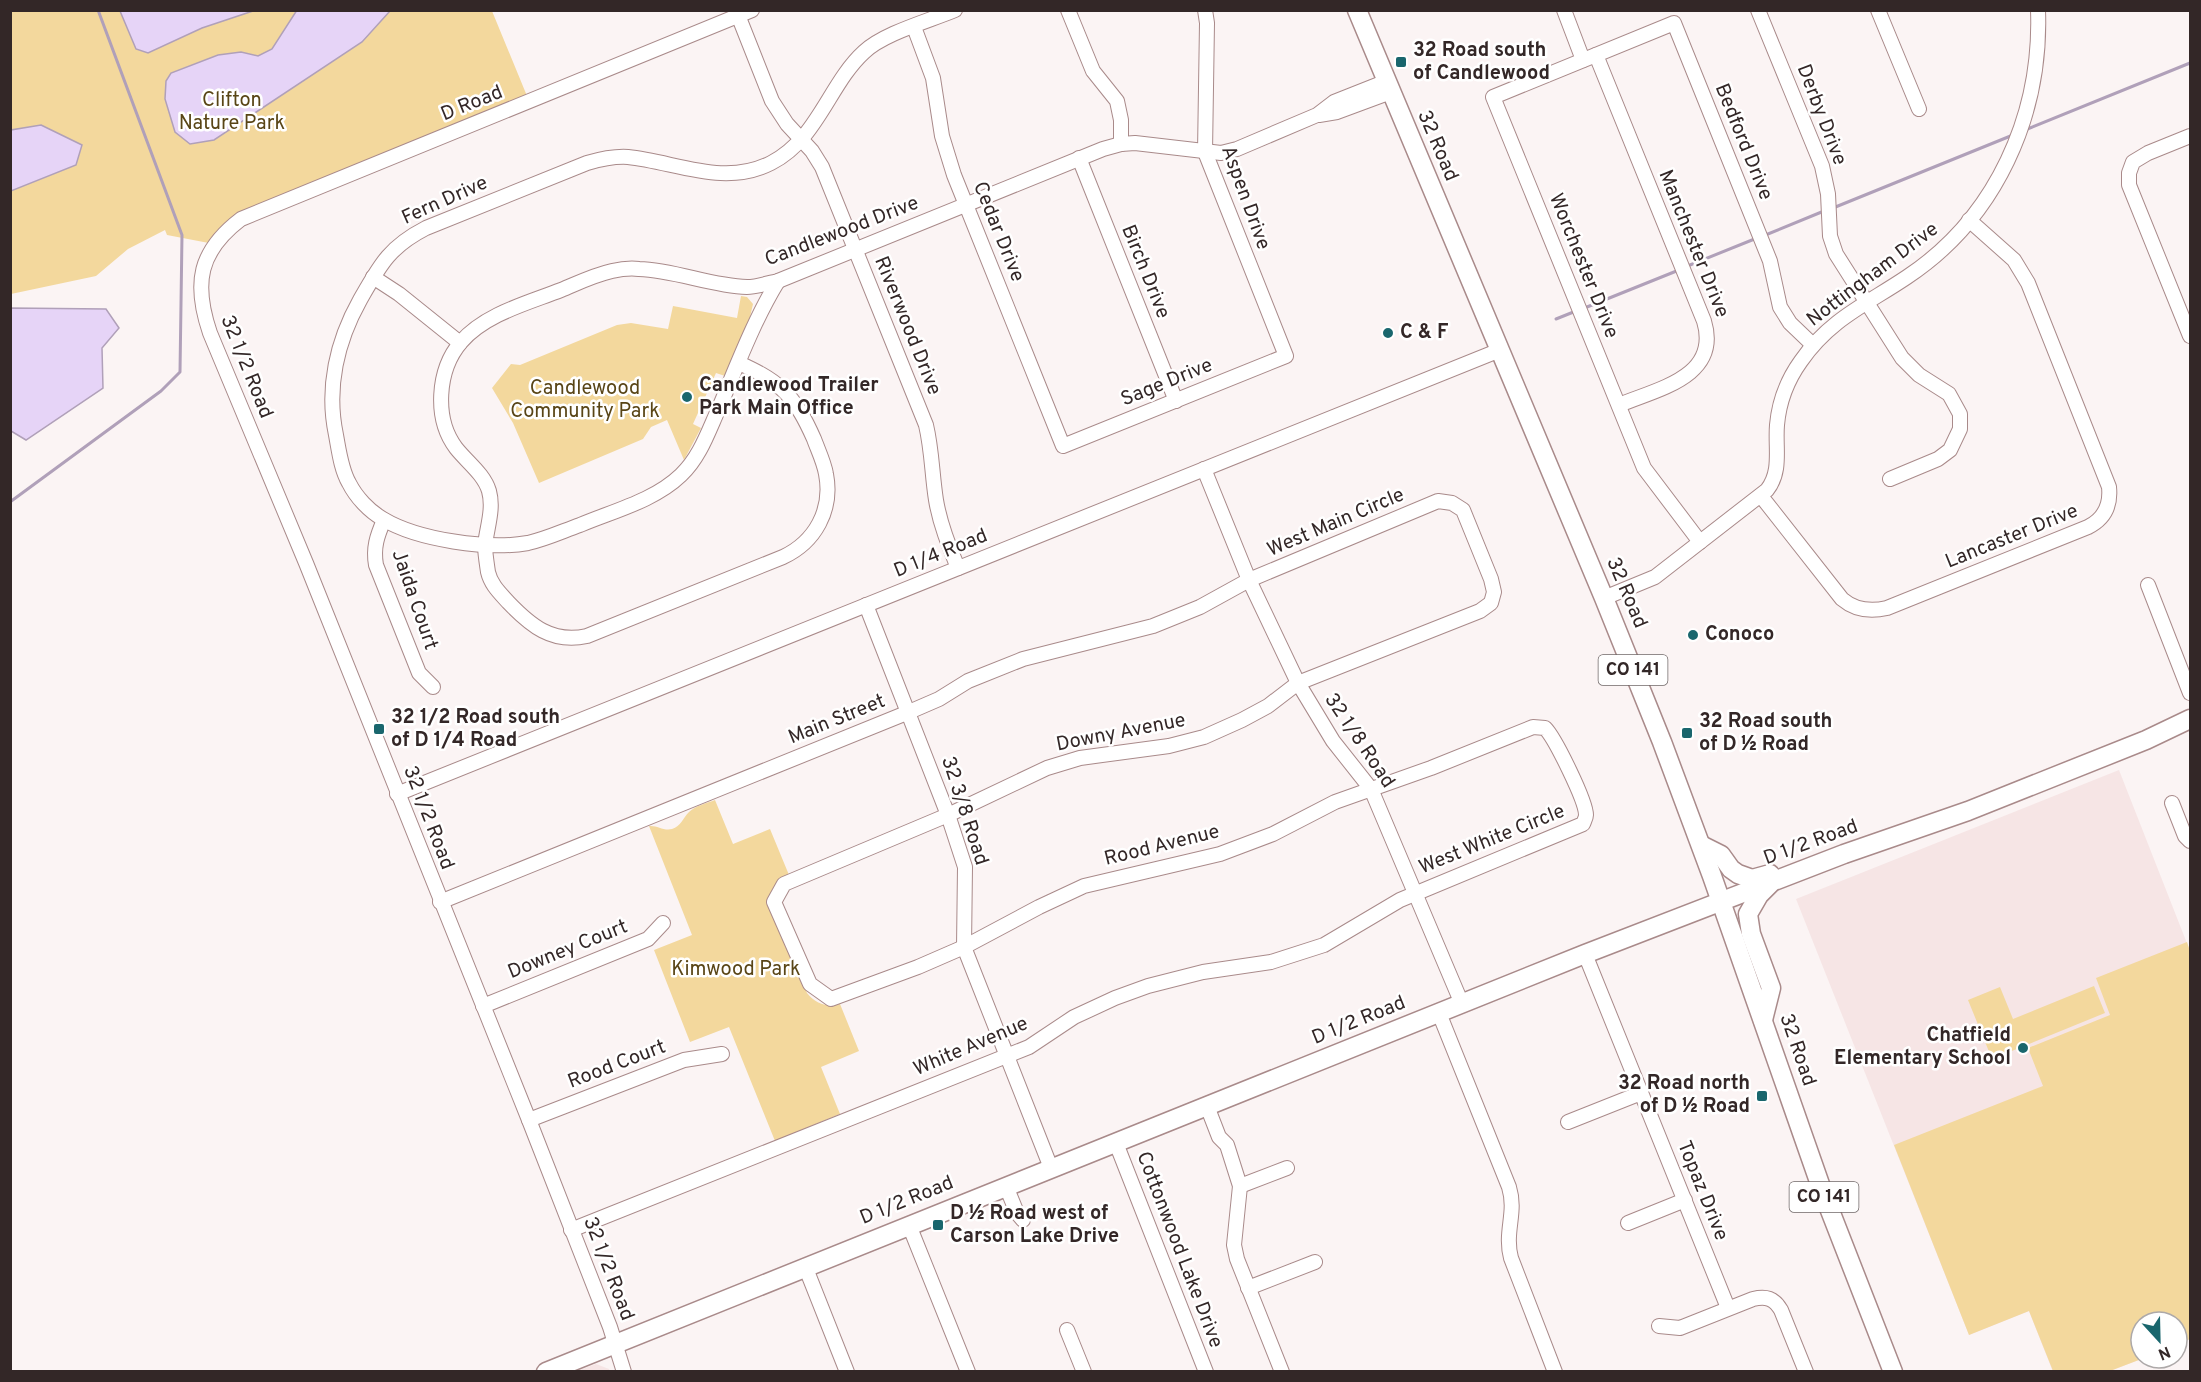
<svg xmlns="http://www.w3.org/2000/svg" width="2201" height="1382" font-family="Overpass,sans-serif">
<rect width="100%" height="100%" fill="#fbf4f4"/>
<g fill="#f6e5e5">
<path d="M2119,770L2190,951V1339L2177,1345V1322H2141V1358H2144L2110,1371L2053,1372L2029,1311L1969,1335L1796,899Z"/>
<path d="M596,1364L609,1369L610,1371H577Z"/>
</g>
<g fill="#f3d89d">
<path d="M11,11H492L527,96L257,211L214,244L167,235L165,230L128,249L96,276L11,294Z"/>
<path d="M741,296L747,297L753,304L748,326L725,376L716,373L693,424L701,428L684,460L667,420L651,427L643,439L539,483L513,423L492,388L511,364L520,365L617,325L631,323L668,329L673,306L737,318Z"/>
<path d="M715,800L733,844L770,829L789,875C775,882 770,892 771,908L807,993C816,1004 826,1007 840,1004L859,1051L821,1067L840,1114L775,1141L729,1027L690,1042L654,950L692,935L649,826C657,825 663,831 672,829C681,826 683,818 689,812C695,806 707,803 715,800Z"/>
<path d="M2187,942L2190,951V1339L2177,1345V1322H2141V1358H2144L2110,1371H2053L2029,1311L1969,1335L1894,1145L2043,1086L2028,1048L2110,1015L2096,978Z"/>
<path d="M2094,986L2105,1013L1992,1059L1968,1000L2000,987L2013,1019Z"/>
</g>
<g fill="#e6d4f7" stroke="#b0a0b9" stroke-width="1.5">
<path d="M297,10L390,11L362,42L214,140L190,144L175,132L165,99L166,81L171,73L218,55L241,52L258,56L272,49Z"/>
<path d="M120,11H253L202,28L148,53L136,49Z"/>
<path d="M41,125L82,145L76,165L11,191V130Z"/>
<path d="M10,308L106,309L119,328L102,348L103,388L26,440L11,431Z"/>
</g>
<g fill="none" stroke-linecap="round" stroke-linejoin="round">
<g stroke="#b0a0b9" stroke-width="3">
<path d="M2025,130L2190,63"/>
<path d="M1833,208L2013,135"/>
<path d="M1763,236L1824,211"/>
<path d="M1685,267L1757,238"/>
<path d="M1582,309L1679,270"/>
<path d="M1556,319L1576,311"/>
<path d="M10,502L161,391L180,372L182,235L98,10"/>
</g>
<defs>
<g id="minor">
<path d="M736,10L772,101L787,124L812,151L822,167L926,425C932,450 932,475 936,500C940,524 949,546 958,568"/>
<path d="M1068,10L1093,71L1117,101L1121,120V144"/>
<path d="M1564,10L1583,60"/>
<path d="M1758,10L1822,166L1828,194L1830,236L1836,254L1902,358L1919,375L1949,394L1960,414V429L1950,450L1938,459L1890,479"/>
<path d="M1878,10L1919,109"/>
<path d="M914,27L933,78L942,136L954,175L1063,446L1286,356L1205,152L1207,23L1205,10"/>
<path d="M1596,55L1704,321C1721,377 1657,389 1619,405"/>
<path d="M1319,115L1337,112L1391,92"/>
<path d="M2190,136L2148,153L2133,162L2129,173V185L2190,336"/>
<path d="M1079,158L1176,401"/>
<path d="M373,277L399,294L460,343"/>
<path d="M778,281C754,320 737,366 719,408C708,432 700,457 681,475C654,501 613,511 580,525C563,531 546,539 528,543C488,550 418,540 383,519C369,511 356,497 349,483C341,469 339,451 336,435C326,388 337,341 360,300C380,265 389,247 426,228L587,163C601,159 614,156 628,157C676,162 724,187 771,163C818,139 829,84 864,52C884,33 929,21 955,10"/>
<path d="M739,363C754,370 769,377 782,389C797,403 806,421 814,439C818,450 824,462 826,474C833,510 815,542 783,557L587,636C552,644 530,625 508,602C500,593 491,585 488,572C487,565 485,553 485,545C487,527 494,509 489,491C484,474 467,462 456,448C434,419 437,370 461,342C485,314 528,303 561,290C578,283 594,275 612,271C621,269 630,268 639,269C675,270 711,286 747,287C757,287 768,283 778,281L1103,149L1121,144L1135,143L1221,153L1237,149L1317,115L1334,102L1387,81"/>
<path d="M1204,469L1249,580L1298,683L1333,741L1371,789L1462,1004"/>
<path d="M1761,496L1842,599C1855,610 1870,612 1887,608L2088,527C2104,519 2111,506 2109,487L2028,283L2014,260L1969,220"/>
<path d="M384,520C377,536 373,548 376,565L419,673L433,687"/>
<path d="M1700,542L1644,468L1493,97L1674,23L1770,261L1780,307L1790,323L1813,345"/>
<path d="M2148,585L2190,693"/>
<path d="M1604,598L1655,577L1767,490C1782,471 1775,448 1777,425C1779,402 1788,379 1801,361C1830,319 1867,304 1907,277C1996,218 2042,115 2038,10"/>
<path d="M866,605L948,815L965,867L964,947L1051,1168"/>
<path d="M397,794L1500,350"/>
<path d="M2172,803L2185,836L2190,841"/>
<path d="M440,902L909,712L939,699L968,681L1023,659L1153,626L1200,607L1249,580L1438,501L1452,503L1463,510L1491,579L1494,592L1491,603L1480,611L1298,683L1268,706L1242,720L1204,737L1169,746L1080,758L1047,768L948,815L784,884L774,902L810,984L831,999L918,967L964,947L1039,907L1084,886L1220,854L1273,834L1335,802L1431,768L1533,727L1545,728C1555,738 1586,801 1586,815C1586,818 1584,821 1583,824L1400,900L1324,945L1271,962L1203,972L1148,986L1115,998L1074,1017L1029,1047L571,1230"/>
<path d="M1585,954L1728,1308"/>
<path d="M483,1006L648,939L663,923"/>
<path d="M1439,1013L1509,1187C1517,1213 1504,1231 1511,1258L1555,1372"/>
<path d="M1207,1106L1219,1137L1227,1145L1240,1186L1234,1245L1237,1259L1282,1372"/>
<path d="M529,1120L684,1060L722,1054"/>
<path d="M1568,1122L1641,1093"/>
<path d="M1116,1143L1206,1372"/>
<path d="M1006,1186L1017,1213L1023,1220"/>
<path d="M1240,1186L1287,1168"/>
<path d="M1628,1223L1685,1200"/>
<path d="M909,1225L968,1372"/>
<path d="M805,1266L847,1372"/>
<path d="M1248,1288L1315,1262"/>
<path d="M1659,1326L1680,1328L1753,1299C1766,1296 1774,1298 1781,1310L1806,1372"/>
<path d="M1067,1330L1084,1372"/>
<path d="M624,1372L610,1327L529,1120L306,563L210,333C193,283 199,251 241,219L752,10"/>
</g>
<g id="major">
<path d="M1357,10L1604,598L1662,742L1712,876L1822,1190L1893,1372"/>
<path d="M1701,845L1721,855L1731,869L1738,874L1752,879L1770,874"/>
<path d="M1763,1020L1771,988L1751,934L1748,914L1759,895L1770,884"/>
<path d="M546,1372L1585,954L1844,854L1968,811L2146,740L2190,719"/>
</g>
</defs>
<use href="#minor" stroke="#a98a8a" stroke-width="16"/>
<use href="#major" stroke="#a98a8a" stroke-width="21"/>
<use href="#minor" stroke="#fff" stroke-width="14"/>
<use href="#major" stroke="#fff" stroke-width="18"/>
</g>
<g fill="#19666d" stroke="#fff" stroke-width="2">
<rect x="1395" y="56" width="12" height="12" rx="3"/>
<circle cx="1388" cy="333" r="6"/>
<circle cx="687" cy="397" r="6"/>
<circle cx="1693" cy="635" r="6"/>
<rect x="373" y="723" width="12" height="12" rx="3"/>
<rect x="1681" y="727" width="12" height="12" rx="3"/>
<circle cx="2023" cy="1048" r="6"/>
<rect x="1756" y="1090" width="12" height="12" rx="3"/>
<rect x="932" y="1219" width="12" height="12" rx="3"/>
</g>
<g text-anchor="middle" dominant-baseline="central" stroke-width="5" stroke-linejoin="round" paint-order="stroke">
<g fill="#fff" stroke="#706868" stroke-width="1.5">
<rect x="1598.5" y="655" width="69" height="30" rx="4.5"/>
<rect x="1789.5" y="1182" width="69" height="30" rx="4.5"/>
</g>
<g font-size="18" font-weight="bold" fill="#332727">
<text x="1633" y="670">CO 141</text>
<text x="1824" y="1197">CO 141</text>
</g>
<g font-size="20" font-weight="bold" fill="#332727" stroke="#fff" text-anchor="start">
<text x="1413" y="51">32 Road south<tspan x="1413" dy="23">of Candlewood</tspan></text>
<text x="1400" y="333">C &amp; F</text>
<text x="699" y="386">Candlewood Trailer<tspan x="699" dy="23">Park Main Office</tspan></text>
<text x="1705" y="635">Conoco</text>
<text x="391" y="718">32 1/2 Road south<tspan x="391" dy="23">of D 1/4 Road</tspan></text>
<text x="1699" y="722">32 Road south<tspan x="1699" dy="23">of D ½ Road</tspan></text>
<text x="2011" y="1036" text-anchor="end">Chatfield<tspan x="2011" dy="23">Elementary School</tspan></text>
<text x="1750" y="1084" text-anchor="end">32 Road north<tspan x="1750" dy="23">of D ½ Road</tspan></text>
<text x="950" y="1214">D ½ Road west of<tspan x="950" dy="23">Carson Lake Drive</tspan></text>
</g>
<g font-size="20" fill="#594516" stroke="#fff">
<text x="232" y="101">Clifton<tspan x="232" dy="23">Nature Park</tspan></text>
<text x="585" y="389">Candlewood<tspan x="585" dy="23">Community Park</tspan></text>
<text x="736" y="970">Kimwood Park</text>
</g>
<g font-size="20" fill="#332727" stroke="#fff">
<text transform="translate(472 104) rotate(-22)">D Road</text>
<text transform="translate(1821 115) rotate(69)">Derby Drive</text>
<text transform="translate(1743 142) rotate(68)">Bedford Drive</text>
<text transform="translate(1437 146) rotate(67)">32 Road</text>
<text transform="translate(1245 198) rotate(70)">Aspen Drive</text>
<text transform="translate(445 201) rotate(-24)">Fern Drive</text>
<text transform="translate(842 232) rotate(-21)">Candlewood Drive</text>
<text transform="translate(998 232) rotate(68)">Cedar Drive</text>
<text transform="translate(1693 244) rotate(68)">Manchester Drive</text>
<text transform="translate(1583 266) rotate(68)">Worchester Drive</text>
<text transform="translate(1145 272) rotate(68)">Birch Drive</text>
<text transform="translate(1873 275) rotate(-37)">Nottingham Drive</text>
<text transform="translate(907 326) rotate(68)">Riverwood Drive</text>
<text transform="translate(246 367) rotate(68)">32 1/2 Road</text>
<text transform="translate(1167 383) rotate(-22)">Sage Drive</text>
<text transform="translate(1336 523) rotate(-23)">West Main Circle</text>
<text transform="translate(2012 537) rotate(-22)">Lancaster Drive</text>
<text transform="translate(941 554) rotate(-22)">D 1/4 Road</text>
<text transform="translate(1626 593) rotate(67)">32 Road</text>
<text transform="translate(414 600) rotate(71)">Jaida Court</text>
<text transform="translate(837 720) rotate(-22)">Main Street</text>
<text transform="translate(1121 733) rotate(-11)">Downy Avenue</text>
<text transform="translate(1359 741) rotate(56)">32 1/8 Road</text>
<text transform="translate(964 811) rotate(72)">32 3/8 Road</text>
<text transform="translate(428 818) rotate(69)">32 1/2 Road</text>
<text transform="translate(1492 840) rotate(-22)">West White Circle</text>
<text transform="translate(1811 843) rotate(-20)">D 1/2 Road</text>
<text transform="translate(1162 846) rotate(-14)">Rood Avenue</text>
<text transform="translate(568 950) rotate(-22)">Downey Court</text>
<text transform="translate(1359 1021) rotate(-22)">D 1/2 Road</text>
<text transform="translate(971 1047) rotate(-23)">White Avenue</text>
<text transform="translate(1797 1050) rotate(71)">32 Road</text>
<text transform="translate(617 1065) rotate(-21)">Rood Court</text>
<text transform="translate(1702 1191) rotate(68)">Topaz Drive</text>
<text transform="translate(907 1201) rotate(-22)">D 1/2 Road</text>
<text transform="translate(1179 1250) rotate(69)">Cottonwood Lake Drive</text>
<text transform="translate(608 1269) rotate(69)">32 1/2 Road</text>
</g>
</g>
<rect width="2201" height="1382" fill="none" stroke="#332727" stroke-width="24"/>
<g transform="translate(2159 1340) rotate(158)"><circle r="28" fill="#ffffff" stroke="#ada9a9" stroke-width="1.5"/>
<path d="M0-4.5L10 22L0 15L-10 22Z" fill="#19666d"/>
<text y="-9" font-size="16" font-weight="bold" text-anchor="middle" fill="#332727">N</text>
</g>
</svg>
